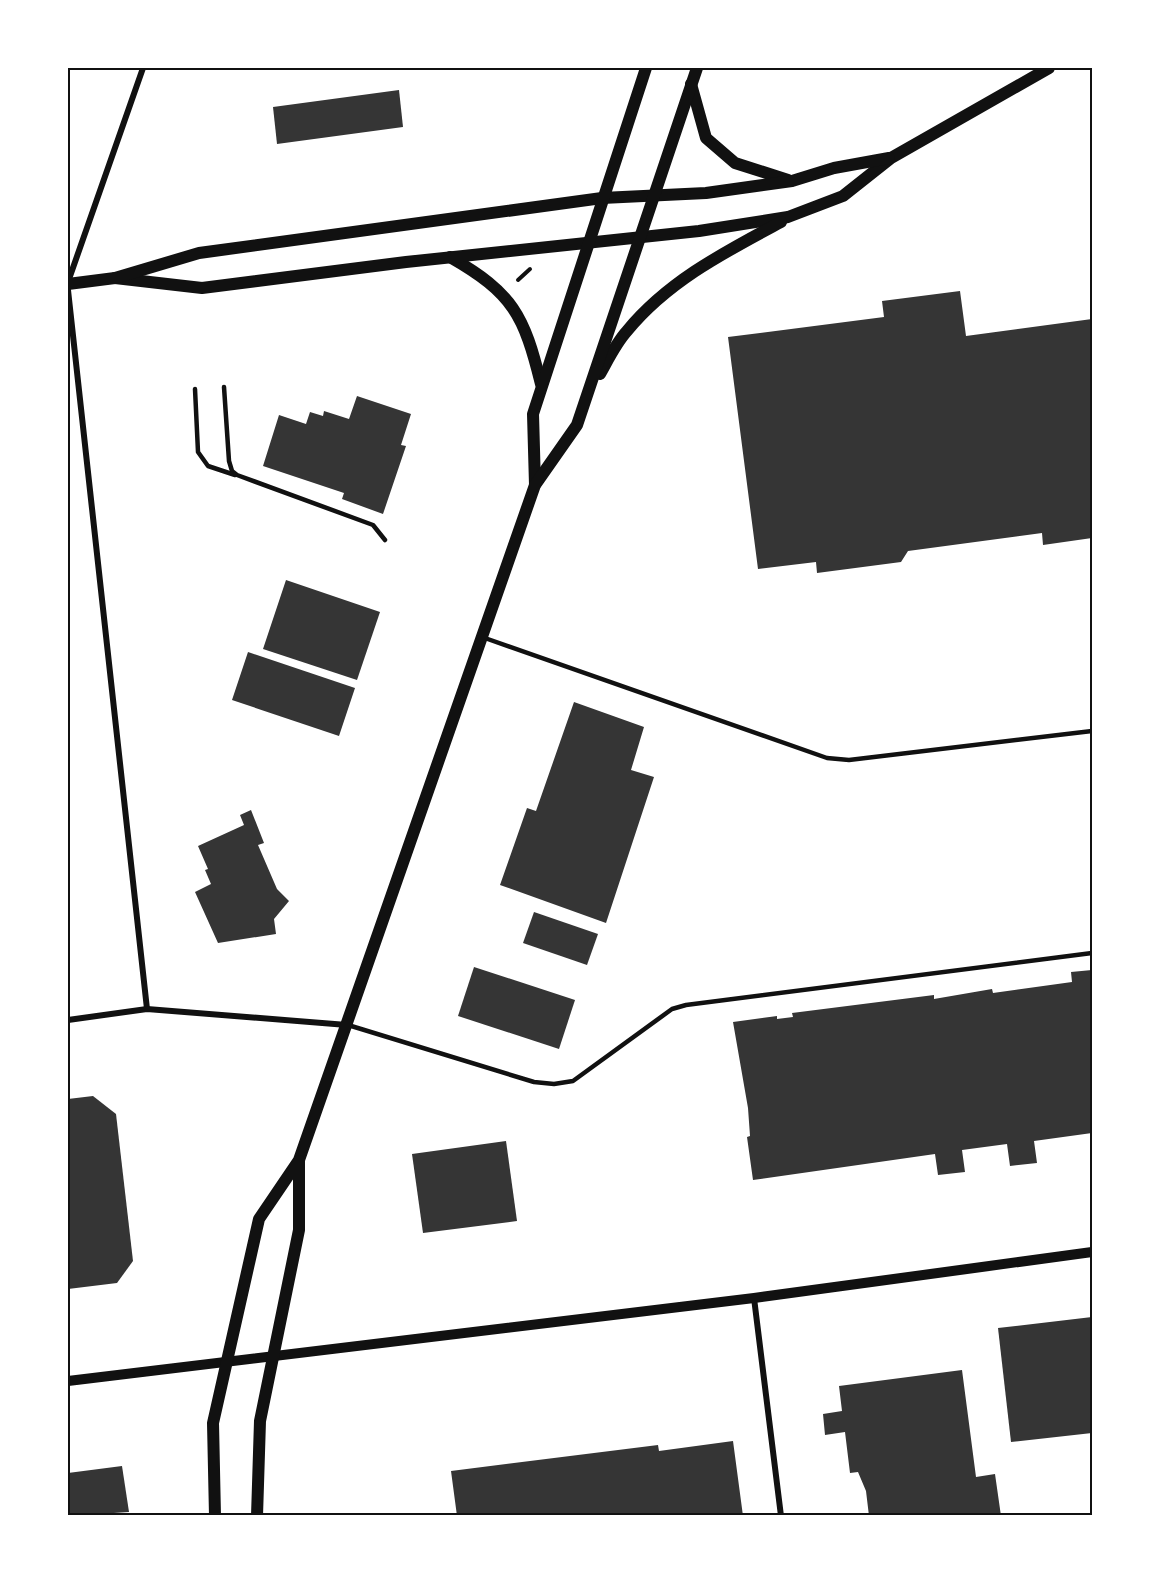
<svg xmlns="http://www.w3.org/2000/svg" width="1160" height="1583" font-family="'Source Serif 4',serif">
<rect width="100%" height="100%" fill="#fff"/>
<g fill="#353535">
<path d="M399,90L403,127L277,144L273,107Z"/>
<path d="M960,291L966,336L1092,319V538L1043,545L1042,533L908,551L901,562L817,573L816,562L758,569L728,337L884,317L882,301Z"/>
<path d="M357,396L411,414L401,445L406,446L383,514L342,499L344,493L263,466L279,415L306,424L310,412L323,416L324,411L349,419Z"/>
<path d="M286,580L380,612L357,680L263,649Z"/>
<path d="M248,652L355,688L339,736L232,700Z"/>
<path d="M574,702L644,727L631,770L654,777L606,923L500,885L527,808L536,811Z"/>
<path d="M251,810L264,843L258,845L277,889L289,901L274,919L276,934L218,943L195,892L211,884L205,870L208,869L198,846L244,825L240,815Z"/>
<path d="M534,912L598,934L587,965L523,943Z"/>
<path d="M474,967L575,1000L559,1049L458,1016Z"/>
<path d="M1092,970V1133L1034,1141L1037,1163L1010,1166L1007,1144L962,1150L965,1172L938,1175L935,1154L753,1180L747,1137L750,1136L748,1108L733,1022L777,1016V1019L793,1017L792,1013L934,995V999L992,989L993,993L1072,982L1071,972Z"/>
<path d="M93,1096L116,1114L133,1261L117,1283L68,1289V1099Z"/>
<path d="M506,1141L517,1221L423,1233L412,1154Z"/>
<path d="M1092,1317V1433L1011,1442L998,1328Z"/>
<path d="M962,1370L976,1477L995,1474L1001,1516H869L866,1491L858,1472L850,1473L845,1432L825,1435L823,1414L842,1411L839,1386Z"/>
<path d="M733,1441L743,1516H457L451,1471L658,1445L659,1451Z"/>
<path d="M122,1466L129,1512L68,1516V1473Z"/>
</g>
<g fill="none" stroke-linecap="round" stroke-linejoin="round">
<path stroke="#111" stroke-width="4" d="M518,280L530,269"/>
<g stroke="#111" stroke-width="4.5">
<path d="M224,387L229,461L232,471L237,475L373,525L385,540"/>
<path d="M195,389L198,452L208,466L235,475"/>
<path d="M482,637L827,758L849,760L1092,731"/>
<path d="M348,1025L534,1082L554,1084L573,1081L672,1009L686,1005L1092,953"/>
</g>
<g stroke="#111" stroke-width="6">
<path d="M68,282L143,68"/>
<path d="M68,290L147,1009"/>
<path d="M68,1020L147,1009L347,1025"/>
<path d="M754,1298L781,1516"/>
</g>
<path stroke="#111" stroke-width="10" d="M68,1381L754,1298L1092,1252"/>
<g stroke="#111" stroke-width="12">
<path d="M691,84L706,138L735,163L788,180"/>
<path d="M450,257C513,293 524,315 541,384"/>
<path d="M115,278L202,288L406,262L699,231L788,217L843,196L891,158L1049,68"/>
<path d="M68,284L115,278L199,253L602,198L706,193L792,181L834,168L889,158"/>
<path d="M600,374C608,360 616,343 627,331C668,281 725,252 781,222"/>
<path d="M535,485L533,414L646,68"/>
<path d="M215,1516L213,1423L259,1219L299,1160L535,485L577,425L697,68"/>
<path d="M257,1516L260,1421L299,1230V1161"/>
</g>
</g>
<rect width="1160" height="1583" fill="none" stroke="#ffffff" stroke-width="138"/>
<rect x="69" y="69" width="1022" height="1445" fill="none" stroke="#111" stroke-width="2"/>
</svg>
